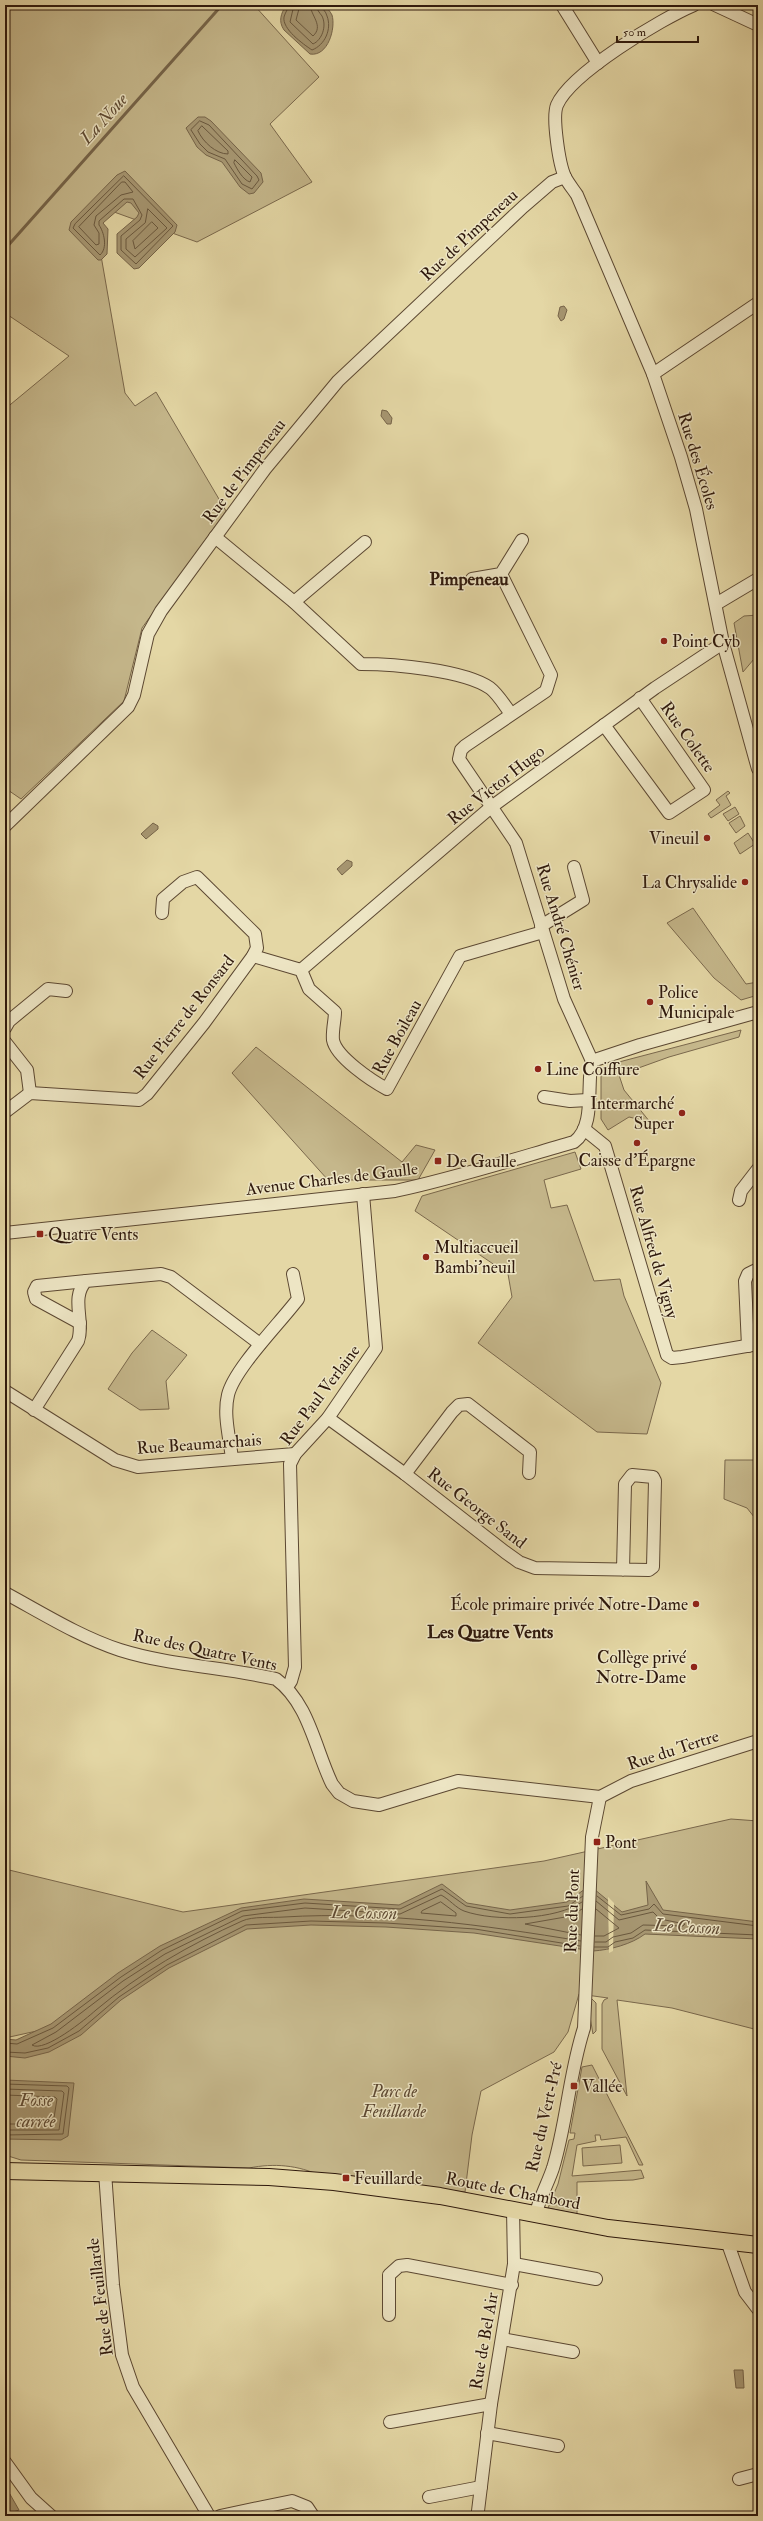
<svg xmlns="http://www.w3.org/2000/svg" width="763" height="2521" font-family="'IM FELL Double Pica',serif">
<rect width="100%" height="100%" fill="#e4d7a5"/>
<filter id="stains"><feTurbulence type="fractalNoise" baseFrequency=".005" numOctaves="4"/><feColorMatrix values="0 0 0 0 .2 0 0 0 0 .09 0 0 0 0 .02 0 0 0 .5 -.17"/></filter>
<radialGradient id="worn" r=".72"><stop offset=".6" stop-color="#630" stop-opacity="0"/><stop offset="1" stop-color="#630" stop-opacity=".3"/></radialGradient>
<g fill="#c5b78b" stroke="#7a684c">
<path d="M5,5H254L319,77L270,124L312,182L197,242L92,204L125,393L135,406L156,392L226,511L142,628L124,701L21,799L5,788V409L69,356L5,313Z"/>
<path d="M758,615V659L754,656V659L743,672L734,623L744,616Z"/>
<path d="M728,791L730,793L726,796L731,805L711,818L708,814L720,805L716,800Z"/>
<path d="M735,807L739,814L728,821L723,814Z"/>
<path d="M740,816L745,826L736,833L729,823Z"/>
<path d="M748,833L755,844L740,854L734,843Z"/>
<path d="M693,908L746,984L758,982V995L741,1000L714,978L667,923Z"/>
<path d="M741,1030L739,1037L669,1057L619,1075L624,1090L650,1122L629,1117L608,1130L601,1119V1075L607,1067L619,1062Z"/>
<path d="M256,1047L402,1162L416,1145L435,1150L418,1180H328L232,1073Z"/>
<path d="M575,1152L581,1169L544,1180L551,1208L567,1205L594,1281L620,1279L624,1296L661,1383L647,1434L597,1432L478,1343L512,1297L508,1274L415,1211L422,1196Z"/>
<path d="M152,1330L187,1355L166,1381L169,1409L140,1410L108,1389L132,1353Z"/>
<path d="M725,1460H758V1522L747,1508L724,1499Z"/>
<path d="M731,1819L758,1821V2030L672,2008L617,2000L627,2096L602,2049V2004L604,2000L608,1998L579,1994L568,2032L554,2052L481,2091L472,2135L465,2192L321,2176C298,2165 274,2163 249,2168L21,2160L5,2155V2049L82,2021L5,2038V1869L183,1912L544,1861Z"/>
<path d="M591,1998L596,2003V2031L593,2034L590,2017Z"/>
<path d="M592,2065L643,2165H639L626,2137L601,2140L600,2135H595L596,2141L577,2145L572,2176L641,2170L644,2178L633,2180L577,2182V2214L548,2208L558,2184L569,2140L574,2139L575,2133H570L582,2067Z"/>
<path d="M620,2145L622,2163L583,2166L582,2148Z"/>
</g>
<g fill="#a69671" stroke="#766449">
<path d="M286,5H324C327,8 330,11 332,15C336,28 328,57 310,54L284,30C278,21 281,14 286,5Z"/>
<path d="M198,117H205L211,121L261,173L263,182L254,193L249,194L240,187L222,162L206,155L197,147L186,128Z"/>
<path d="M125,171L177,225L175,232L139,268L134,269L117,253V234L137,217L139,213L131,203L127,202L103,223L108,229L107,254L101,260H98L69,230L71,222L117,175Z"/>
<path d="M564,306L567,310L564,319L561,321L558,316L560,307Z"/>
<path d="M382,410L387,411L392,418L391,424H387L381,416Z"/>
<path d="M153,823L158,826V829L146,839L141,834Z"/>
<path d="M347,860L352,862V866L342,875L337,869Z"/>
<path d="M646,1881L663,1910L758,1922V1939L645,1934C632,1944 610,1950 593,1951L474,1933L386,1927L311,1925L247,1929L169,1968L121,2000L81,2035L49,2052L25,2058L5,2056V2039L16,2040L51,2024L118,1973L160,1946L241,1908L304,1899L399,1905L442,1884L467,1903L510,1910L567,1902L585,1889H594L622,1912L648,1905Z"/>
<path d="M5,2080L74,2083L68,2136L61,2140L5,2139Z"/>
<path d="M734,2370H743L744,2388H736Z"/>
<path d="M7,2489L19,2510L5,2515V2490Z"/>
</g>
<path fill="#e4d7a5" d="M608,1897L614,1903L613,1951L609,1953Z"/>
<g fill="none" stroke-linecap="round" stroke-linejoin="round">
<g stroke="#6a583e" stroke-width="1">
<path d="M289,5C288,9 285,13 284,17C282,29 303,44 312,50C325,45 332,29 327,16C326,11 322,10 322,5"/>
<path d="M294,5L290,22L313,44C322,40 327,26 322,16C319,12 317,10 316,5"/>
<path d="M300,5L296,20L313,36C324,26 311,16 310,5"/>
<path d="M200,121L209,125L257,176L259,180L252,189L242,184L225,159L208,152L200,144L191,130Z"/>
<path d="M202,126L228,151V154C216,154 203,142 198,131Z"/>
<path d="M235,160L252,177L250,182C243,180 237,169 234,163Z"/>
<path d="M124,176L173,226L136,264L121,250V236L140,220L142,215L133,199H124L99,221V225C104,232 108,248 100,255L73,228L75,224Z"/>
<path d="M122,182H125L133,192L121,195L96,216L94,225L99,233V244L96,245L79,227Z"/>
<path d="M148,209L167,228L135,257L126,249V239L145,223Z"/>
<path d="M152,222L158,228L135,249L133,241Z"/>
<path d="M597,1896L621,1915L649,1909L654,1904L663,1914L758,1926"/>
<path d="M441,1902L456,1913V1916L421,1913L422,1911Z"/>
<path d="M581,1935L525,1924L571,1916L582,1909"/>
<path d="M595,1936H604L619,1928L596,1909"/>
<path d="M581,1941C483,1925 383,1911 284,1917C271,1918 253,1916 242,1921C189,1945 140,1973 96,2010C86,2019 44,2053 32,2045L56,2032L123,1981L165,1954L243,1916L305,1908L400,1914L441,1895C449,1899 456,1908 464,1911C495,1922 556,1920 582,1902"/>
<path d="M595,1942H606L613,1937L631,1933L643,1925L683,1926L685,1924L660,1919L653,1912L619,1920L596,1901"/>
<path d="M594,1947H608L615,1942L633,1938L645,1930L758,1935"/>
<path d="M5,2043L17,2044L53,2028L121,1977L162,1950L242,1911L305,1903L400,1909L442,1889L466,1906L510,1914L568,1906L583,1896"/>
<path d="M5,2052L25,2053L48,2048L79,2031L119,1997L167,1965L246,1925L311,1921L386,1923L475,1929L580,1946"/>
<path d="M5,2084L67,2086L69,2088L63,2134L5,2135"/>
<path d="M5,2089L62,2091L64,2093L59,2130H5"/>
<path d="M5,2095L55,2097L57,2099L53,2124H5"/>
</g>
<path stroke="#766449" stroke-width="3" d="M5,249L222,5"/>
<defs>
<g id="minor">
<path d="M562,5L598,63"/>
<path d="M694,5C661,19 571,73 557,105C552,117 559,164 565,177C568,183 573,189 577,195L653,374L681,457L696,509L723,643L758,769"/>
<path d="M715,5L758,25"/>
<path d="M653,374L758,303"/>
<path d="M215,537L294,602L361,664C394,664 464,670 490,688C498,694 505,706 511,714"/>
<path d="M501,574L551,675L546,691L465,746L461,750L459,759L516,843L564,999L592,1061"/>
<path d="M472,579L501,574L522,540"/>
<path d="M294,602L365,542"/>
<path d="M716,604L758,579"/>
<path d="M604,725L669,813L704,790L640,698"/>
<path d="M5,826L128,707L134,695L148,634L161,611L265,469L338,381L523,207L552,182L565,177"/>
<path d="M541,926L583,900L574,867"/>
<path d="M253,956L301,970L309,989L335,1012C335,1020 332,1031 333,1040C336,1057 372,1081 387,1089L460,956L543,932"/>
<path d="M301,970L490,808L655,688L723,643"/>
<path d="M5,1028L9,1021L48,989L66,991"/>
<path d="M5,1042L27,1070L30,1093"/>
<path d="M592,1061L640,1045L758,1012"/>
<path d="M544,1097L570,1101L588,1100"/>
<path d="M5,1112L30,1093L139,1100L147,1094L204,1023L253,956L257,948L255,934L197,877L183,882L163,899L162,913"/>
<path d="M584,1129L605,1146L667,1355L672,1358L682,1357L758,1344"/>
<path d="M739,1200L741,1191L758,1169"/>
<path d="M5,1233L395,1191C456,1178 515,1159 574,1142C596,1126 586,1085 592,1061"/>
<path d="M80,1323L36,1299L34,1292L37,1286L86,1281"/>
<path d="M748,1346L745,1281L748,1274L758,1269"/>
<path d="M5,1391L115,1460L138,1467L295,1454"/>
<path d="M34,1410L78,1341C85,1321 70,1298 86,1281L161,1274L171,1277L260,1344"/>
<path d="M328,1418L405,1474L505,1552L519,1562L535,1568L649,1570L653,1567L655,1481L653,1477L632,1475L625,1484L623,1570"/>
<path d="M232,1459C230,1439 223,1415 228,1395C234,1369 280,1323 298,1299L293,1274"/>
<path d="M405,1474L452,1412L459,1405L468,1404L530,1452L529,1473"/>
<path d="M5,1593C42,1613 80,1637 120,1650C171,1666 225,1667 276,1679C309,1703 315,1749 332,1784L339,1793L353,1801L379,1805L458,1781L600,1797"/>
<path d="M287,1687L291,1681L295,1667L290,1464L295,1454L328,1418L376,1348L363,1194"/>
<path d="M600,1797L631,1781L758,1741"/>
<path d="M105,2172L113,2285L122,2355L133,2387L209,2516"/>
<path d="M536,2213C540,2197 548,2183 553,2168C567,2122 569,2074 584,2028L592,1837L600,1797"/>
<path d="M727,2241L745,2292L758,2309"/>
<path d="M514,2264L596,2279"/>
<path d="M389,2315V2275L399,2266L407,2265L512,2285"/>
<path d="M502,2339L573,2352"/>
<path d="M390,2422L491,2404"/>
<path d="M487,2433L558,2446"/>
<path d="M5,2462L31,2498L51,2516"/>
<path d="M739,2479L758,2474"/>
<path d="M429,2497L481,2487"/>
<path d="M478,2511L491,2404L514,2264L513,2210"/>
<path d="M220,2516L292,2501L307,2507L313,2516"/>
</g>
<path id="major" d="M5,2171L269,2177L334,2182L440,2196L608,2228L758,2245"/>
</defs>
<use href="#minor" stroke="#5c4832" stroke-width="14"/>
<use href="#major" stroke="#2f190c" stroke-width="18"/>
<use href="#minor" stroke="#ede5c4" stroke-width="12"/>
<use href="#major" stroke="#e4d7a5" stroke-width="16"/>
</g>
<g fill="#8f2418" stroke="#ede5c4" stroke-width="1.5">
<circle cx="664" cy="641" r="4"/>
<circle cx="707" cy="838" r="4"/>
<circle cx="745" cy="882" r="4"/>
<circle cx="650" cy="1002" r="4"/>
<circle cx="538" cy="1069" r="4"/>
<circle cx="682" cy="1113" r="4"/>
<circle cx="637" cy="1143" r="4"/>
<rect x="434" y="1157" width="8" height="8" rx="2"/>
<rect x="36" y="1230" width="8" height="8" rx="2"/>
<circle cx="426" cy="1257" r="4"/>
<circle cx="696" cy="1604" r="4"/>
<circle cx="694" cy="1667" r="4"/>
<rect x="593" y="1838" width="8" height="8" rx="2"/>
<rect x="570" y="2082" width="8" height="8" rx="2"/>
<rect x="342" y="2174" width="8" height="8" rx="2"/>
</g>
<g text-anchor="middle" dominant-baseline="central" stroke-width="3" stroke-linejoin="round" paint-order="stroke">
<g font-size="17" fill="#2f190c" stroke="#ede5c4">
<text transform="translate(469 235) rotate(-43)">Rue de Pimpeneau</text>
<text transform="translate(698 461) rotate(73)">Rue des Écoles</text>
<text transform="translate(244 471) rotate(-53)">Rue de Pimpeneau</text>
<text transform="translate(688 737) rotate(55)">Rue Colette</text>
<text transform="translate(496 785) rotate(-38)">Rue Victor Hugo</text>
<text transform="translate(561 927) rotate(73)">Rue André Chénier</text>
<text transform="translate(184 1017) rotate(-52)">Rue Pierre de Ronsard</text>
<text transform="translate(397 1037) rotate(-61)">Rue Boileau</text>
<text transform="translate(332 1179) rotate(-7)">Avenue Charles de Gaulle</text>
<text transform="translate(654 1252) rotate(74)">Rue Alfred de Vigny</text>
<text transform="translate(320 1395) rotate(-53)">Rue Paul Verlaine</text>
<text transform="translate(199 1444) rotate(-4)">Rue Beaumarchais</text>
<text transform="translate(477 1508) rotate(38)">Rue George Sand</text>
<text transform="translate(205 1650) rotate(12)">Rue des Quatre Vents</text>
<text transform="translate(673 1750) rotate(-18)">Rue du Tertre</text>
<text transform="translate(572 1911) rotate(-88)">Rue du Pont</text>
<text transform="translate(544 2117) rotate(-77)">Rue du Vert-Pré</text>
<text transform="translate(513 2191) rotate(11)">Route de Chambord</text>
<text transform="translate(100 2297) rotate(-97)">Rue de Feuillarde</text>
<text transform="translate(484 2341) rotate(-80)">Rue de Bel Air</text>
</g>
<g font-size="17" fill="#2f190c" stroke="#ede5c4" text-anchor="start">
<text x="672" y="641">Point Cyb</text>
<text x="699" y="838" text-anchor="end">Vineuil</text>
<text x="737" y="882" text-anchor="end">La Chrysalide</text>
<text x="658" y="992">Police<tspan x="658" dy="20">Municipale</tspan></text>
<text x="546" y="1069">Line Coiffure</text>
<text x="674" y="1103" text-anchor="end">Intermarché<tspan x="674" dy="20">Super</tspan></text>
<text x="637" y="1160" text-anchor="middle">Caisse d'Épargne</text>
<text x="446" y="1161">De Gaulle</text>
<text x="48" y="1234">Quatre Vents</text>
<text x="434" y="1247">Multiaccueil<tspan x="434" dy="20">Bambi'neuil</tspan></text>
<text x="688" y="1604" text-anchor="end">École primaire privée Notre-Dame</text>
<text x="686" y="1657" text-anchor="end">Collège privé<tspan x="686" dy="20">Notre-Dame</tspan></text>
<text x="605" y="1842">Pont</text>
<text x="582" y="2086">Vallée</text>
<text x="354" y="2178">Feuillarde</text>
</g>
<g font-size="17" font-style="italic" fill="#5c4832" stroke="#ede5c4">
<text x="394" y="2091">Parc de<tspan x="394" dy="20">Feuillarde</tspan></text>
</g>
<g font-size="18" font-style="italic" fill="#5f4b34" stroke="#ede5c4">
<text transform="translate(104 119) rotate(-48)">La Noue</text>
<text transform="translate(364 1913) rotate(1)">Le Cosson</text>
<text transform="translate(687 1927) rotate(3)">Le Cosson</text>
<text x="36" y="2100">Fosse<tspan x="36" dy="21">carrée</tspan></text>
</g>
<g font-size="18" font-weight="bold" fill="#2f190c" stroke="#ede5c4">
<text x="469" y="579">Pimpeneau</text>
<text x="490" y="1632">Les Quatre Vents</text>
</g>
</g>
<rect width="763" height="2521" fill="none" stroke="#e4d7a5" stroke-width="20"/>
<rect x="6" y="6" width="751" height="2509" fill="none" stroke="#2f190c" stroke-width="2"/>
<rect x="10" y="10" width="743" height="2501" fill="none" stroke="#2f190c"/>
<path d="M617 36v6h81v-6" fill="none" stroke="#2f190c" stroke-width="2"/>
<text x="623" y="36" font-size="12" fill="#2f190c" stroke="#ede5c4" stroke-width="3" paint-order="stroke">50 m</text>
<rect width="100%" height="100%" filter="url(#stains)"/>
<rect width="100%" height="100%" fill="url(#worn)"/>
</svg>
